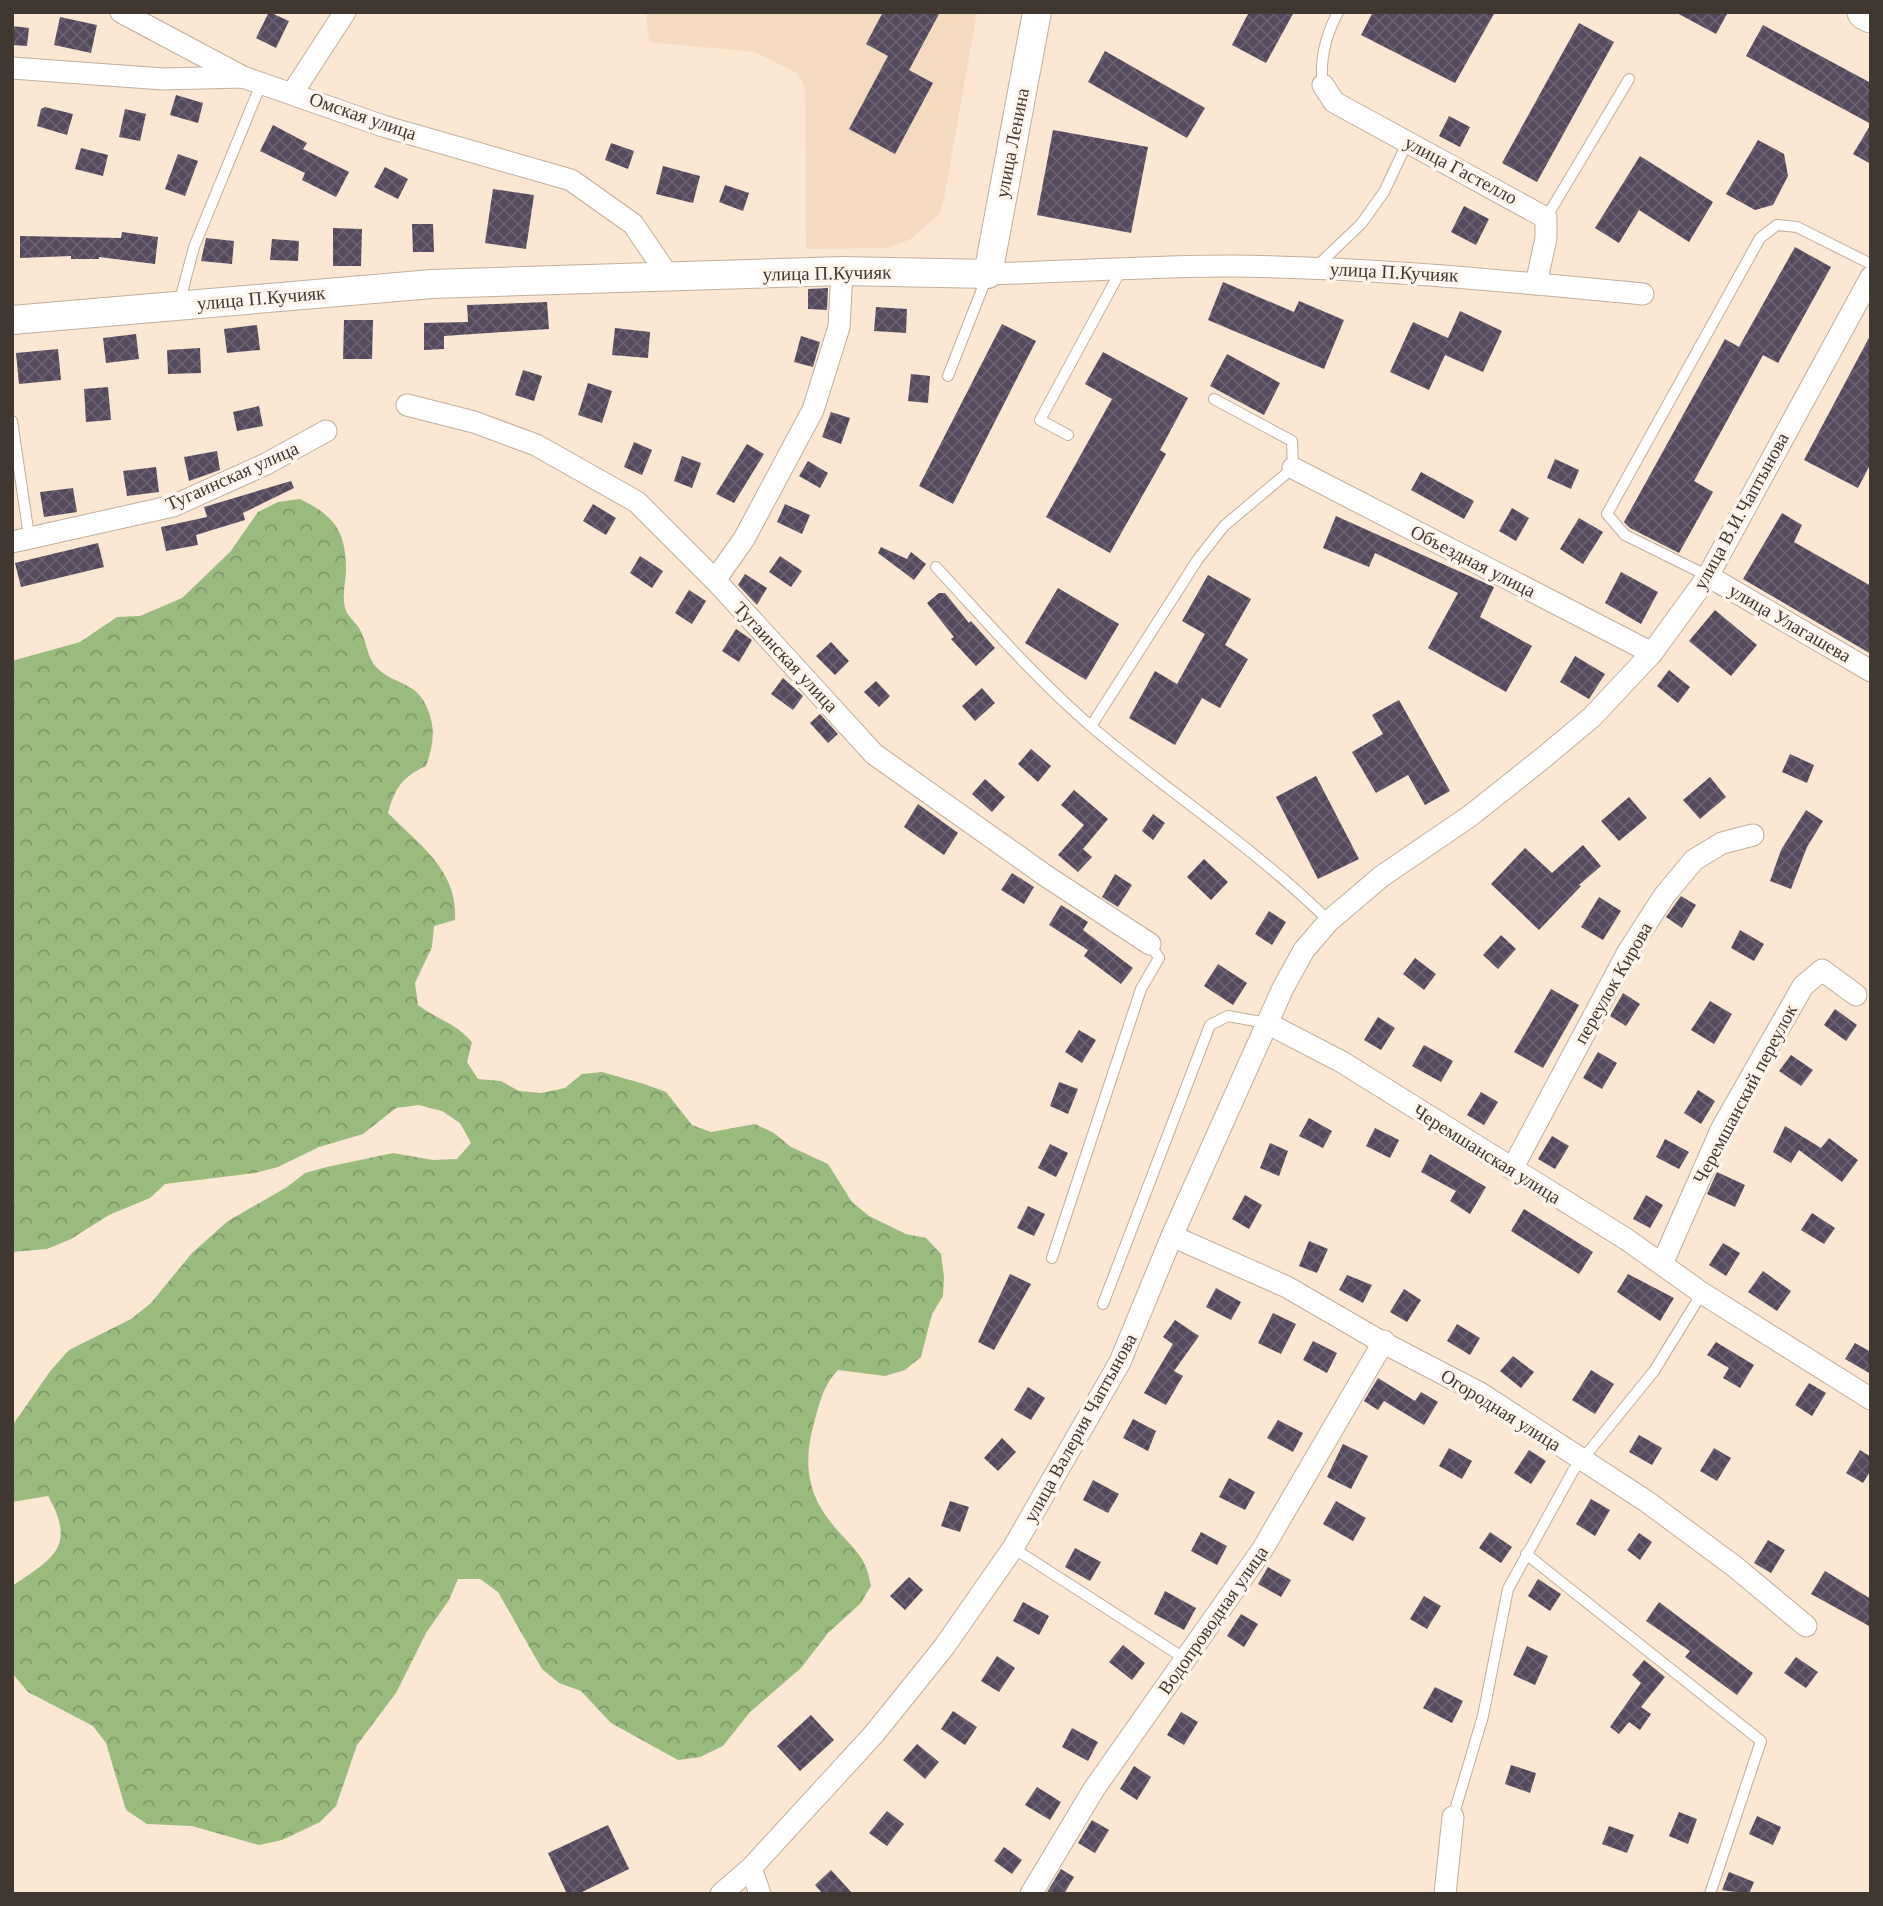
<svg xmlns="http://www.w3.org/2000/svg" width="1883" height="1906" font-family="Georgia,serif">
<defs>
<pattern id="forest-crowns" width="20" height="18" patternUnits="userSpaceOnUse" patternTransform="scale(1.75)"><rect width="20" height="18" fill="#99bb7d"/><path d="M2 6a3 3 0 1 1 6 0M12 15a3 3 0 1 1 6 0" fill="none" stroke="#7e9967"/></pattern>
<pattern id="building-cross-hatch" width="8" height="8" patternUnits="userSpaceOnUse" patternTransform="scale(1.75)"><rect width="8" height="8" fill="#54495d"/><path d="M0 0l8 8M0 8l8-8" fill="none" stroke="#6b6171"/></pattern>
</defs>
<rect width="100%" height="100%" fill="#fbe7d2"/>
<path fill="#f4dbc0" d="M646,12H977L944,199L939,214L911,239L887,248L806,249L805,87L797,73L755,52L649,42Z"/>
<path fill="url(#forest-crowns)" d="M300,499C333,515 346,530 346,569C346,583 341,596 346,611C349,617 355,622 359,628C366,639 367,657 376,667C394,686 417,680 428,710C436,730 433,746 426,766C402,777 395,788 388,813C420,846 458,870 455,920L434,926L432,947L415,983L418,1005C439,1021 453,1021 472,1042L467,1062L478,1079L501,1081L519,1091L541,1093L565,1088L582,1074L602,1072L644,1084L666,1092L692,1125L711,1132L755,1124L774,1133L791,1147L828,1164L852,1202L869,1216L906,1234L926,1238L941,1254L944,1277L943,1296L932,1314L921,1357L905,1370L885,1376L838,1370C823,1386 820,1402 814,1423C802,1466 808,1499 839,1532C858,1553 866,1558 871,1586L860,1604L828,1633L801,1668L750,1712L723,1746L700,1757L678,1760L611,1723L581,1691L559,1683L542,1669L498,1592L480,1579H458L449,1600L426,1633L396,1693L357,1745L336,1806L320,1822L282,1840L259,1845L192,1826L147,1824L126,1810L106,1743L93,1726L28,1692L12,1673V1586C53,1558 77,1547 48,1496L12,1502V1426L51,1370L69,1350L131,1319L151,1303L192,1253L228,1221L287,1187L305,1173L327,1167L393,1153L433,1160L457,1159L471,1143L460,1123L442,1111L419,1105L396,1108L363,1134L319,1147L278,1167L255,1173L165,1184L150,1198L109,1215L71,1239L47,1249L12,1252V661L80,642L117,617L140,616L182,598L230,552L258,512L278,502Z"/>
<g fill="url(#building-cross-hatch)">
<path d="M269,12L289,21L276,48L256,38Z"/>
<path d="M883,12H940L909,70L933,83L895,154L849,129L888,56L866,44Z"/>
<path d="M1249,12H1294L1266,63L1232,45Z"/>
<path d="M1373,12H1495L1455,83L1361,35Z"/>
<path d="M1675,12H1728L1716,34Z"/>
<path d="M60,17L97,25L91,53L54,45Z"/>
<path d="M1579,23L1614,42L1537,182L1502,163Z"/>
<path d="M1763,25L1871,83V164L1853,154L1871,124L1746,56Z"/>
<path d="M12,26L29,28L27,46L12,45Z"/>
<path d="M1105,51L1205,108L1187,138L1088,82Z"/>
<path d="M176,95L203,103L198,123L170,115Z"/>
<path d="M45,107L73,114L67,135L37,126L41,109Z"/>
<path d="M125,109L146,114L140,141L119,137Z"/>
<path d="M1449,116L1470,127L1460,147L1439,136Z"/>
<path d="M273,125L307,143L303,149L349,172L336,197L302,180L305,173L260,151Z"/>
<path d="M1053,130L1148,147L1131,233L1037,215Z"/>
<path d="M1758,140L1784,154L1788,176L1773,205L1755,210L1726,194Z"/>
<path d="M611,143L634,151L628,169L605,160Z"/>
<path d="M81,148L108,155L103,176L75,169Z"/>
<path d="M178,154L198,161L185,196L165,189Z"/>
<path d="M1640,156L1713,202L1689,242L1639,210L1619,243L1595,228Z"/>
<path d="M663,166L700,176L693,203L656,194Z"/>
<path d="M385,167L408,179L398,199L374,187Z"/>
<path d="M725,185L749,193L743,211L719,202Z"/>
<path d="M493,189L534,195L526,249L485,243Z"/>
<path d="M1464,206L1489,219L1476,245L1451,232Z"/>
<path d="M412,224H433L434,252H413Z"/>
<path d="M333,228L362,229L361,266H333Z"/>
<path d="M122,232L158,237L155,264L99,257V259H71V256L20,258V236L121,238Z"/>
<path d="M206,238L234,241L232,264L201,261Z"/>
<path d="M272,239L299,241L298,261L270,260Z"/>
<path d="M1795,247L1831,267L1778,363L1763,355L1694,481L1713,492L1679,553L1630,528L1624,522L1725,339L1739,347Z"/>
<path d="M1223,282L1294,312L1299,301L1344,320L1324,369L1208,320Z"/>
<path d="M828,288L827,310L808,309V289Z"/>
<path d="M547,302L549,329L444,336V349L424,350V323L468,322L467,305Z"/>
<path d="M876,307L907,309L906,333L874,331Z"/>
<path d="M1460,311L1502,331L1483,372L1445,355L1429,390L1390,372L1413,322L1448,338Z"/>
<path d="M344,320H373L372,359H343Z"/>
<path d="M1002,324L1036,341L953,504L919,486Z"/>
<path d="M257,325L260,350L227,353L224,329Z"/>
<path d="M615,328L650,332L648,358L612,355Z"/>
<path d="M136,334L139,359L106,363L103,338Z"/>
<path d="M1871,334V463L1858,488L1804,460Z"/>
<path d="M801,336L820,342L813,367L794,362Z"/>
<path d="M200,348L201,373L168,374L167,350Z"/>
<path d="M58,349L61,380L19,384L16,353Z"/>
<path d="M1103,352L1188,398L1160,450L1166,454L1110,553L1046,517L1112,399L1085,384Z"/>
<path d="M1227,354L1280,383L1264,415L1210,386Z"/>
<path d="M523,370L542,376L534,401L515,395Z"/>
<path d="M911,374L930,376L928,403L908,401Z"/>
<path d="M588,383L612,391L602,423L578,415Z"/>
<path d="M108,387L111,420L86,422L84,389Z"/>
<path d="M259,406L263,426L237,431L233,412Z"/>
<path d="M831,412L850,418L841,444L822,437Z"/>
<path d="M634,442L652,450L642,475L624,467Z"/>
<path d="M747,444L764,454L734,503L716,494Z"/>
<path d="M217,451L220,470L189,481L184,457Z"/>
<path d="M682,456L701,463L692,488L674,481Z"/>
<path d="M1555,459L1579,470L1571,489L1547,478Z"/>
<path d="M808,461L828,473L820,488L799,476Z"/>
<path d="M156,467L159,492L127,496L123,471Z"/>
<path d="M1421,472L1474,501L1464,519L1411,490Z"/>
<path d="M291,481L294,488L243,513L245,520L196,535L198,545L166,551L161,527L207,517L204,507Z"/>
<path d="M73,488L77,512L44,517L40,492Z"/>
<path d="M593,504L616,518L606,535L583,521Z"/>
<path d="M785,504L810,515L802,534L777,522Z"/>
<path d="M1512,508L1529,518L1516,541L1499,531Z"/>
<path d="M1782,513L1802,525L1794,542L1871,586V654L1743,579Z"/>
<path d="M1336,516L1494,587L1480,617L1532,646L1506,692L1428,648L1458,593L1375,553L1369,567L1323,548Z"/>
<path d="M1579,518L1603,532L1583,564L1560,549Z"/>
<path d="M98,543L104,567L21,587L15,563Z"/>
<path d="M881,547L907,559L911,552L926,564L914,580L878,553Z"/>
<path d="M640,556L663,571L652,588L630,573Z"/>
<path d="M780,556L802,571L791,587L769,572Z"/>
<path d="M1621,572L1658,592L1641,624L1605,603Z"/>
<path d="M745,574L767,588L757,605L738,585Z"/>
<path d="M1208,575L1251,599L1225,645L1248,659L1220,708L1202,698L1175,745L1129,718L1155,671L1177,684L1205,634L1182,621Z"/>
<path d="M1058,588L1119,624L1086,680L1025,643Z"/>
<path d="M689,590L706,601L692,624L675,613Z"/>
<path d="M939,593H945L969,623L971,621L995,648L976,666L951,639L954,637L927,603Z"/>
<path d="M1715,610L1757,645L1731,676L1689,641Z"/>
<path d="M736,629L752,640L739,662L722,651Z"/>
<path d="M831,642L849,661L835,675L816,656Z"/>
<path d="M1575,656L1605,674L1589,699L1560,682Z"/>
<path d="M1669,670L1690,687L1678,703L1657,686Z"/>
<path d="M783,678L803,696L793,710L771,694Z"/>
<path d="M876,681L890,696L879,707L864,692Z"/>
<path d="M982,688L995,703L975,721L962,706Z"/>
<path d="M1399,700L1450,791L1425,805L1408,775L1376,793L1352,752L1383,734L1372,715Z"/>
<path d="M820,714L838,734L828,743L810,723Z"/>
<path d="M1031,749L1051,766L1038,782L1018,764Z"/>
<path d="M1790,754L1814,765L1807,783L1782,772Z"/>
<path d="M1316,776L1359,859L1318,879L1276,797Z"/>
<path d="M1710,777L1726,797L1700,819L1683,800Z"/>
<path d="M985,779L1005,797L992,812L972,794Z"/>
<path d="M1074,790L1108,819L1083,849L1092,857L1078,872L1058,855L1084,825L1061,805Z"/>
<path d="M1629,797L1647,818L1619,841L1601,821Z"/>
<path d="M918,804L958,833L944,855L904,827Z"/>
<path d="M1806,810L1823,821L1807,847L1791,889L1770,881L1781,850Z"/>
<path d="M1153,814L1165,823L1153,840L1142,831Z"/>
<path d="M1583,845L1601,866L1579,885L1581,886L1539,930L1491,884L1525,848L1552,873Z"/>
<path d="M1204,859L1228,882L1211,900L1187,877Z"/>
<path d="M1012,873L1034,887L1024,904L1001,890Z"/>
<path d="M1115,874L1132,885L1118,907L1102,897Z"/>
<path d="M1681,896L1696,905L1682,928L1666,917Z"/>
<path d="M1599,897L1621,911L1603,940L1581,927Z"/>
<path d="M1061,905L1088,922L1083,930L1133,968L1121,984L1084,956L1088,950L1049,925Z"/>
<path d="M1269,911L1286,922L1272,945L1255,934Z"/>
<path d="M1740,930L1764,944L1754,961L1731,948Z"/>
<path d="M1501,935L1516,949L1498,969L1483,955Z"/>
<path d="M1415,958L1436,974L1424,990L1403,974Z"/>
<path d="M1218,964L1247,983L1233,1005L1204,986Z"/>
<path d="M1551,989L1579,1005L1543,1068L1514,1052Z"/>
<path d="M1623,993L1640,1004L1626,1026L1610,1016Z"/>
<path d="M1710,1001L1732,1014L1714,1044L1691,1030Z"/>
<path d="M1835,1009L1857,1025L1846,1041L1824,1025Z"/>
<path d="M1378,1017L1395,1028L1381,1050L1364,1040Z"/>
<path d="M1079,1030L1096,1040L1082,1063L1065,1052Z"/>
<path d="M1424,1045L1453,1061L1441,1082L1412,1066Z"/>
<path d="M1598,1052L1617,1063L1602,1089L1583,1078Z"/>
<path d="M1791,1055L1813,1070L1801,1086L1779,1071Z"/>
<path d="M1059,1082L1078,1089L1068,1114L1050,1106Z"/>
<path d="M1698,1090L1715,1101L1701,1124L1684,1113Z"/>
<path d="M1481,1092L1498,1102L1484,1125L1467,1115Z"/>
<path d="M1309,1118L1332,1131L1323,1148L1299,1136Z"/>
<path d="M1785,1126L1821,1148L1829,1138L1858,1160L1842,1182L1799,1150L1791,1163L1773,1152Z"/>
<path d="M1375,1128L1399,1140L1390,1158L1366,1146Z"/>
<path d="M1552,1136L1569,1146L1555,1169L1538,1159Z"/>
<path d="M1665,1139L1689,1152L1679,1169L1656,1157Z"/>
<path d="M1270,1143L1288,1151L1279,1176L1260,1168Z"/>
<path d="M1050,1144L1068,1153L1056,1177L1038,1168Z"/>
<path d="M1430,1154L1486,1187L1470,1214L1450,1201L1456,1191L1421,1172Z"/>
<path d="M1717,1172L1745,1185L1735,1207L1707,1194Z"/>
<path d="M1245,1195L1262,1205L1249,1229L1232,1219Z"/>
<path d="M1646,1195L1663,1205L1650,1228L1633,1219Z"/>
<path d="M1028,1206L1045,1214L1034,1236L1017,1228Z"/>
<path d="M1524,1209L1593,1252L1579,1274L1511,1231Z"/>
<path d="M1812,1213L1835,1228L1824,1244L1801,1230Z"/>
<path d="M1309,1241L1328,1249L1317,1273L1299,1266Z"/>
<path d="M1723,1243L1740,1253L1726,1276L1709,1265Z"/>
<path d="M1763,1271L1791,1291L1777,1311L1748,1292Z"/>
<path d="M1010,1274L1031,1284L994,1350L978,1342Z"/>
<path d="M1628,1274L1674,1298L1660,1321L1617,1292Z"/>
<path d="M1347,1275L1372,1285L1363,1303L1339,1290Z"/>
<path d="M1216,1288L1241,1302L1231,1320L1206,1307Z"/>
<path d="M1404,1289L1421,1300L1407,1322L1390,1312Z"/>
<path d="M1273,1313L1296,1324L1281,1354L1258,1343Z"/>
<path d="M1175,1320L1199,1336L1174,1371L1183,1376L1166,1405L1144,1393L1173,1344L1163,1337Z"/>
<path d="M1457,1324L1480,1338L1470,1355L1447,1341Z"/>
<path d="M1313,1341L1337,1353L1327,1373L1303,1360Z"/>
<path d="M1716,1342L1754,1365L1740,1388L1723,1378L1729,1368L1707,1355Z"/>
<path d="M1855,1343L1871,1352V1374L1845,1359Z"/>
<path d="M1513,1356L1534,1372L1521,1388L1500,1371Z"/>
<path d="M1591,1370L1614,1384L1595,1414L1572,1400Z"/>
<path d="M1378,1378L1415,1401L1421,1392L1438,1402L1424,1425L1384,1401L1378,1410L1364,1401Z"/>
<path d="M1809,1383L1826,1393L1812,1416L1795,1405Z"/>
<path d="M1028,1387L1045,1398L1031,1420L1014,1410Z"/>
<path d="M1133,1419L1156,1431L1148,1451L1123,1438Z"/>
<path d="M1278,1420L1303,1433L1293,1452L1267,1438Z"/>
<path d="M1639,1435L1662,1448L1652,1465L1629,1452Z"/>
<path d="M1002,1438L1016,1452L998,1471L984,1458Z"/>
<path d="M1343,1444L1368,1456L1351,1489L1327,1477Z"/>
<path d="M1449,1448L1472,1461L1462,1479L1439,1466Z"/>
<path d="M1714,1448L1731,1458L1717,1481L1700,1471Z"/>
<path d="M1529,1450L1546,1461L1531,1484L1514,1473Z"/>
<path d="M1860,1450L1871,1457V1470L1863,1483L1846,1473Z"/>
<path d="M1229,1478L1255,1492L1245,1510L1219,1497Z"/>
<path d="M1093,1480L1119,1494L1108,1513L1083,1500Z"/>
<path d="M1591,1499L1610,1510L1595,1536L1576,1524Z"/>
<path d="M950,1501L969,1507L960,1532L941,1526Z"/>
<path d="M1336,1501L1366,1518L1353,1541L1323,1524Z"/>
<path d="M1201,1532L1227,1546L1217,1565L1191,1551Z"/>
<path d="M1490,1532L1512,1547L1501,1563L1479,1548Z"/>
<path d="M1639,1533L1652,1542L1640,1560L1627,1550Z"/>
<path d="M1768,1540L1785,1550L1771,1573L1754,1563Z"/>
<path d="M1075,1548L1101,1562L1090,1581L1065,1567Z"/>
<path d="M1268,1567L1291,1580L1281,1597L1258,1584Z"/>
<path d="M1825,1571L1871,1599V1627L1811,1594Z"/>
<path d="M909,1577L923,1590L905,1610L890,1596Z"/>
<path d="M1538,1579L1561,1594L1550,1611L1528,1596Z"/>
<path d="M1165,1591L1196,1608L1184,1630L1154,1614Z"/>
<path d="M1424,1596L1441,1606L1427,1629L1410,1619Z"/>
<path d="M1023,1602L1049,1616L1039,1635L1013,1621Z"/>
<path d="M1659,1602L1753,1673L1737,1695L1685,1657L1690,1651L1646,1621Z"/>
<path d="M1241,1614L1258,1624L1244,1647L1227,1636Z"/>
<path d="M1123,1645L1145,1663L1132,1680L1109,1662Z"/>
<path d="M1527,1646L1548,1656L1535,1685L1513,1675Z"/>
<path d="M997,1656L1015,1668L999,1692L981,1681Z"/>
<path d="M1796,1657L1818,1672L1806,1688L1784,1673Z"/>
<path d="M1644,1660L1665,1677L1641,1707L1651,1714L1640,1730L1629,1722L1619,1734L1610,1727L1641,1683L1632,1675Z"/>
<path d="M1435,1687L1463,1701L1452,1723L1423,1708Z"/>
<path d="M953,1711L977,1727L965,1745L941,1729Z"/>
<path d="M1181,1712L1198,1722L1184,1745L1167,1735Z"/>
<path d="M811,1715L834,1740L800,1771L777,1746Z"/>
<path d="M1072,1728L1098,1742L1088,1761L1062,1747Z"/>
<path d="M917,1744L939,1762L925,1779L903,1760Z"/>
<path d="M1511,1765L1536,1773L1530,1793L1505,1784Z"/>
<path d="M1134,1766L1151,1777L1137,1800L1120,1789Z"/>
<path d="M1037,1787L1061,1802L1050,1820L1025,1805Z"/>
<path d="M887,1811L904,1824L887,1846L869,1833Z"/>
<path d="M1679,1812L1697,1819L1688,1844L1669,1836Z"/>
<path d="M1757,1816L1781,1827L1773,1845L1749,1834Z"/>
<path d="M1092,1820L1109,1830L1095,1853L1078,1843Z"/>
<path d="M608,1825L629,1869L578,1894H567L548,1853Z"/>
<path d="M1609,1826L1634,1835L1627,1853L1602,1844Z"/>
<path d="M1004,1847L1022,1860L1012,1874L994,1861Z"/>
<path d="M1061,1869L1074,1877L1064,1894H1046Z"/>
<path d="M831,1870L853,1894H823L815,1885Z"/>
<path d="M1729,1872L1754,1882L1749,1894L1722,1890Z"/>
</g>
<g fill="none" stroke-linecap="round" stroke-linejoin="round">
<defs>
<g id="service">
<path d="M1323,85C1319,59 1326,35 1338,12"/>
<path d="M1546,218L1629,79"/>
<path d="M1317,266L1361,224L1384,192L1407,143"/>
<path d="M179,304L194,247L261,84"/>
<path d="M948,376L988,274"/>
<path d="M12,421L29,536"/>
<path d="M1068,435L1040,420L1121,270"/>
<path d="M936,567C987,622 1036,679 1093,728C1171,794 1256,849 1329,921"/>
<path d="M1708,576L1625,535L1607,514L1760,238L1777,225L1797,227L1871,264"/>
<path d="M1091,726L1198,559L1224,526L1293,468L1292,441L1214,399"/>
<path d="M1052,1258L1141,989L1159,958L1150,944"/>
<path d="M1103,1304L1210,1025L1228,1016L1267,1023"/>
<path d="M1013,1548L1187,1660"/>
<path d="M1526,1554L1761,1741L1710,1894"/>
<path d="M1453,1817L1483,1716L1508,1589L1573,1471L1654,1371L1702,1293"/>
</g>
<g id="minor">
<path d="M121,12L241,76"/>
<path d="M12,68L163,79L243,77L383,126L571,180L633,224L669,277"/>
<path d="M1323,85L1334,102L1546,218V238L1536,284"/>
<path d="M293,92L345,12"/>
<path d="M988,274C1068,272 1150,266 1231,266C1369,267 1506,281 1643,294"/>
<path d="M407,405L474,422L536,445L637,502L715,580L874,754L1046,876L1150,944"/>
<path d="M1293,468L1652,653"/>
<path d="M12,542L173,506L266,464L326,431"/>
<path d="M1708,576L1871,671"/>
<path d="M715,580L744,539L813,410L839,327L842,271"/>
<path d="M1267,1023L1342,1062L1626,1239L1702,1293L1871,1399"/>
<path d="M1512,1169L1628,952L1664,896L1694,860L1722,843L1753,835"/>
<path d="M1172,1236L1287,1287L1380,1341L1480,1393L1646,1501L1734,1566L1806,1626"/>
<path d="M1662,1264L1722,1128L1803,986L1822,970L1856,995"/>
<path d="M751,1868L760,1894"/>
<path d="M721,1894L751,1868L874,1734L944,1647L1013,1548L1120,1362L1172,1236L1283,988L1304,950L1329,921L1382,876L1470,816L1543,758L1592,717L1652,653L1708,576L1871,277"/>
<path d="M1031,1894L1094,1789L1262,1550L1384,1341"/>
<path d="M1445,1894L1453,1817"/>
</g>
<path id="tertiary" d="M12,320L432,284L842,271L988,274L1037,12"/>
<path id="primary" d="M1865,12L1871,15"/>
</defs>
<use href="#service" stroke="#c1ae9a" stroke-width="12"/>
<use href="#minor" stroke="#c1ae9a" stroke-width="23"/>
<use href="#tertiary" stroke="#c1ae9a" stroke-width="30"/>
<use href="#primary" stroke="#c1ae9a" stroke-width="37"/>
<use href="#service" stroke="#fff" stroke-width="10"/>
<use href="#minor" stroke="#fff" stroke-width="21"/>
<use href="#tertiary" stroke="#fff" stroke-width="28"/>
<use href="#primary" stroke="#fff" stroke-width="35"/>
</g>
<g text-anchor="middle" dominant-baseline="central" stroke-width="7" stroke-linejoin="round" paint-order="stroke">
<g font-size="19" fill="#403830" stroke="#fff7ee">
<text transform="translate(363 116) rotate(19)">Омская улица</text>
<text transform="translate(1012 143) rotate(-79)">улица Ленина</text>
<text transform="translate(1461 170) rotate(28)">улица Гастелло</text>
<text transform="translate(1394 272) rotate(3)">улица П.Кучияк</text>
<text transform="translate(827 273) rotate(-1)">улица П.Кучияк</text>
<text transform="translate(261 298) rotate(-5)">улица П.Кучияк</text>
<text transform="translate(232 476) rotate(-24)">Тугаинская улица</text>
<text transform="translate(1741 511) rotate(-61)">улица В.И.Чаптынова</text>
<text transform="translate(1473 561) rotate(27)">Объездная улица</text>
<text transform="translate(1790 623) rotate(30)">улица Улагашева</text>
<text transform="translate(786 657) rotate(47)">Тугаинская улица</text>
<text transform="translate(1613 983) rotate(-60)">переулок Кирова</text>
<text transform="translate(1745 1094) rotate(-62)">Черемшанский переулок</text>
<text transform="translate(1487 1154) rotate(32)">Черемшанская улица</text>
<text transform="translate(1501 1410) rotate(32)">Огородная улица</text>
<text transform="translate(1080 1428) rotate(-61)">улица Валерия Чаптынова</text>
<text transform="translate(1213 1620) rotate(-55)">Водопроводная улица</text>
</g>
</g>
<rect width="1883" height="1906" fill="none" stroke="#403830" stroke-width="28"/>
</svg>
